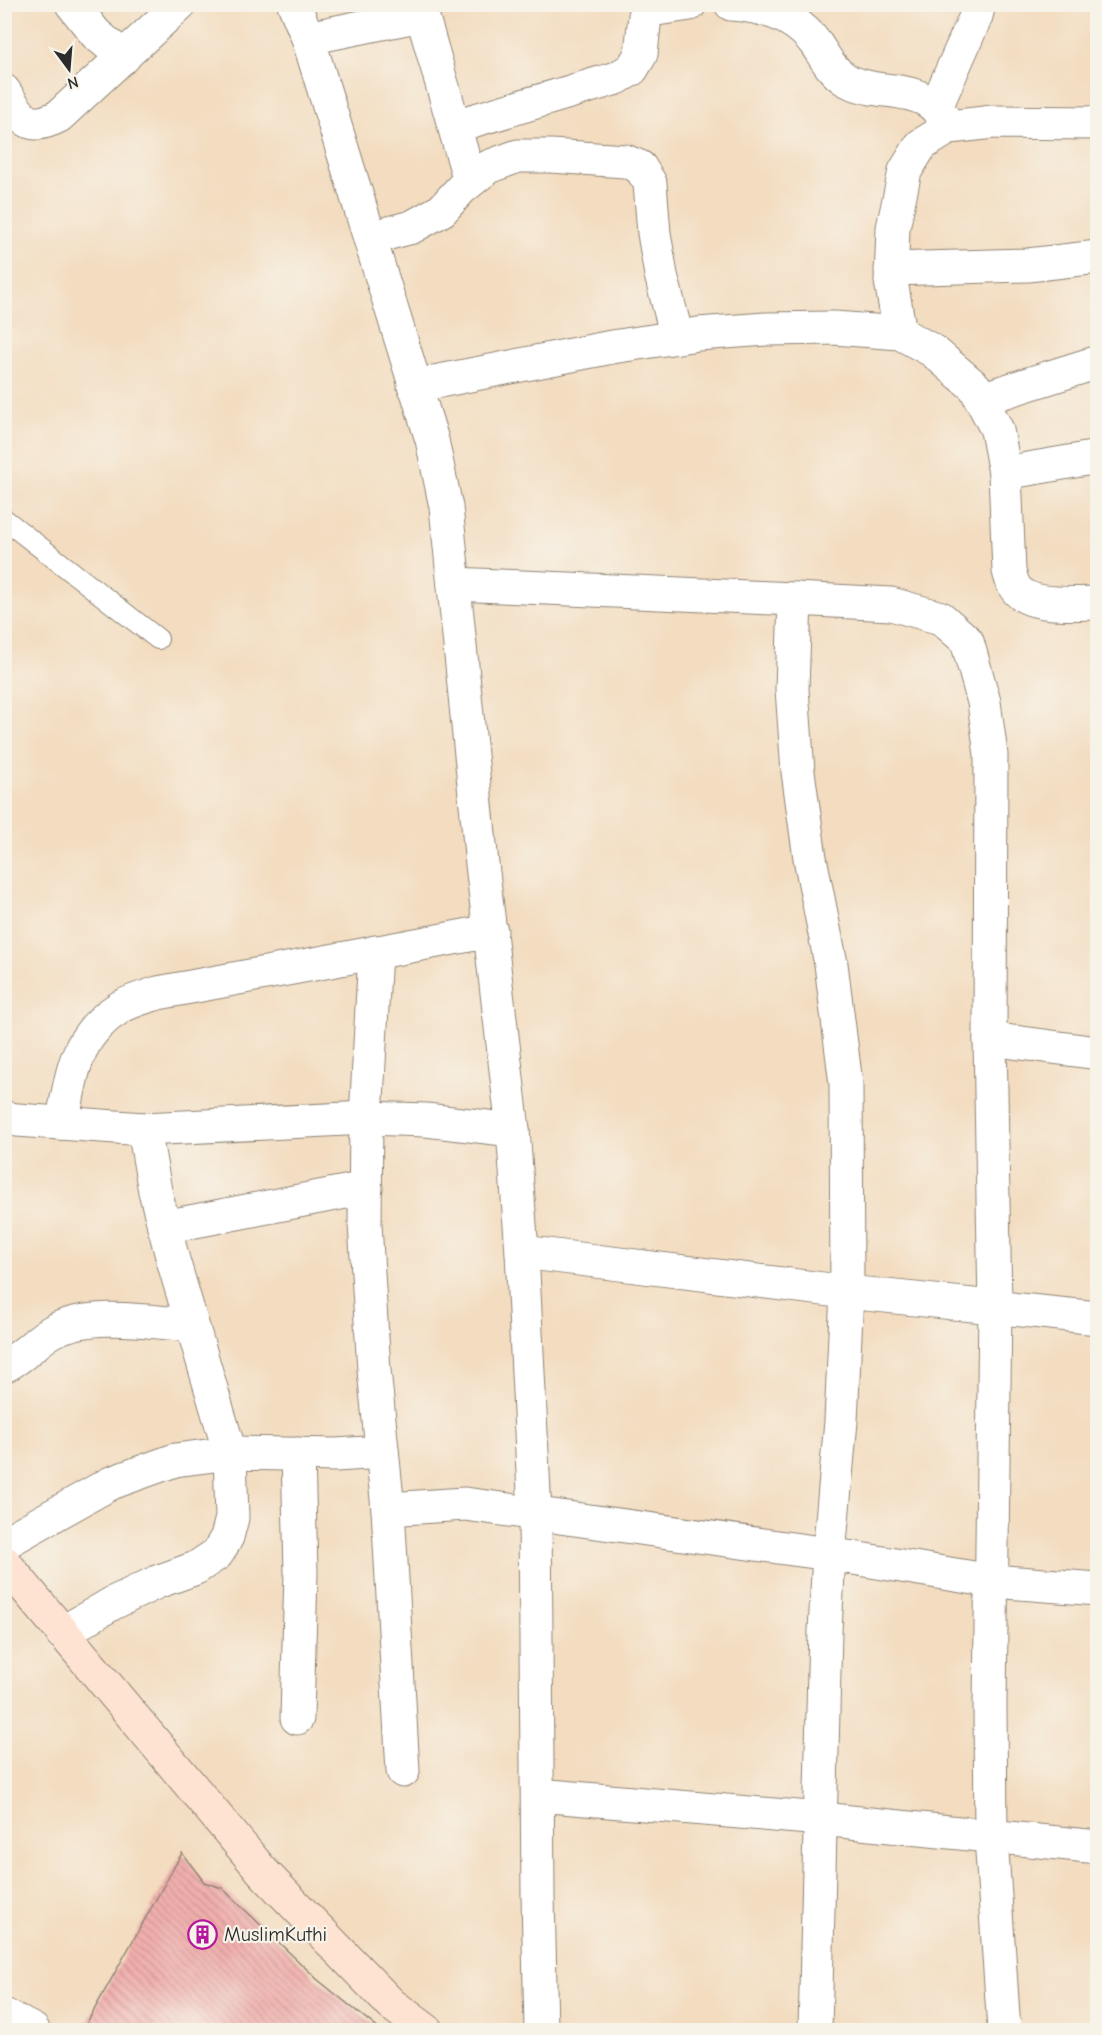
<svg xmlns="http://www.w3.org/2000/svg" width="1102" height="2035" font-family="'Comic Neue',sans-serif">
<defs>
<pattern id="building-back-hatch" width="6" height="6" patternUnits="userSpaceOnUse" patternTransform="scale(1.5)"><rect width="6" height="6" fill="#f2b0ae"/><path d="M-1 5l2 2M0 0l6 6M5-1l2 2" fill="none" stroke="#c48f8e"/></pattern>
</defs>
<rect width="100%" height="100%" fill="#f7f3e8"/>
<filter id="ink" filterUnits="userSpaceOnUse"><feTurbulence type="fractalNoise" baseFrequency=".0167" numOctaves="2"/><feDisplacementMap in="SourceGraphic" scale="12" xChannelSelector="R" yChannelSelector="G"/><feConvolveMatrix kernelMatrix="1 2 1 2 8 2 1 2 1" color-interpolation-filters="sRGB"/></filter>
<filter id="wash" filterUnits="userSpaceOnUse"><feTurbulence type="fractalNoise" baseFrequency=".008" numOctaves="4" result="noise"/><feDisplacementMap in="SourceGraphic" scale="24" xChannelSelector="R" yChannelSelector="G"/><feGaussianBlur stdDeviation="1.35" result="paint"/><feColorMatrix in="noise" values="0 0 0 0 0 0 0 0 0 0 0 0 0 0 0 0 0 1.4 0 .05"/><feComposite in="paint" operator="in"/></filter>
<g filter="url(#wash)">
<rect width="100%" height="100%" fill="#f3dcbf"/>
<g id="blocks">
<path fill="url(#building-back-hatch)" d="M182,1853L204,1882L222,1888L318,1980L380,2030H92L84,2028Z"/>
</g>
</g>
<g filter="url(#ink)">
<use href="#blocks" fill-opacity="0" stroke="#8f8475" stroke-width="1.5"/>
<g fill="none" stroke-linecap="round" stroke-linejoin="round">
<defs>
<path id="service" d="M4,519L158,639"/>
<g id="minor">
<path d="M72,4L96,34L124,57"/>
<path d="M294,4L308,38L432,440L446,507L482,864L513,1130L522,1252L535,1513L538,1895L541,2030"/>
<path d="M644,4L657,9L690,4"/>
<path d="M731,4C764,6 796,16 816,44C825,57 831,70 845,79C852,84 863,86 871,88C893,92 920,91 936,108C941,113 945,121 950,127"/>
<path d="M421,11L470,181"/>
<path d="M308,38L406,18L421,11L426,4"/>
<path d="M4,91C21,117 27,133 59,116L180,4"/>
<path d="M936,107L976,16L979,4"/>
<path d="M455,126L617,78L632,69L641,54L646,6"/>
<path d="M370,238L412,227L442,210L461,189L488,167L518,156H551L625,161L640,167L650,183L654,233L661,275L677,337"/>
<path d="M891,269L1028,265L1098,257"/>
<path d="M900,333L891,281L893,228L905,171L921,145L950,127L993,122L1098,123"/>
<path d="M414,386L612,347L698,334L766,329L834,328L900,333L933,351L975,387L997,430L1005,473L1009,571C1011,578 1013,587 1019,592C1034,607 1077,603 1098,603"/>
<path d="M981,399L1098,362"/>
<path d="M1005,473L1098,457"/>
<path d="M454,584L795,599"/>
<path d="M375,952L366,1118L365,1224L374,1370L388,1509L403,1771"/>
<path d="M990,1039L1098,1053"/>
<path d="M4,1118L17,1120L144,1129L366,1118L426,1120L513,1130"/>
<path d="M62,1123C73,1074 73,1037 119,1008C130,1001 146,997 158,993L491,931"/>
<path d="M164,1227L366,1188"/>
<path d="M522,1252L847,1292L1098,1318"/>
<path d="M4,1366C24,1357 35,1341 53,1331C91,1311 149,1322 191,1325"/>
<path d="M388,1509L465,1504L829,1554L992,1581L1098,1589"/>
<path d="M4,1543L111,1483L175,1460L230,1453L336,1455L382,1452"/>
<path d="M62,1633L113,1603L157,1582L196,1568L217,1554L227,1537L232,1518L230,1453L173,1260L155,1191L144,1129"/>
<path d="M297,1718L301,1572L298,1454"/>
<path d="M538,1795L821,1819L1098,1847"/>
<path d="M4,2015L33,2030"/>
<path d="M815,2030L825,1631L829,1554L841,1421L847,1292L846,1084L831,964L810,858L798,772L792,689L795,599L891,604L941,618L967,641L984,702L991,755L990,1039L995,1306L990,1705L991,1837L1004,2030"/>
</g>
<path id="secondary" d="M4,1562L263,1872L391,2004L426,2030"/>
</defs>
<use href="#service" stroke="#8f8475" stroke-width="22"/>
<use href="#minor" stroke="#8f8475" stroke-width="35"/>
<use href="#secondary" stroke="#8f8475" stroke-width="35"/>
<use href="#service" stroke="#fff" stroke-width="20"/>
<use href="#minor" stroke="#fff" stroke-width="33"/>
<use href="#secondary" stroke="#fee3d2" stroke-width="33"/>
</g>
</g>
<defs>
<symbol id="building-ring" viewBox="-11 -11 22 22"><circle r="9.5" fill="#f7f3e8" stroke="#b5179e" stroke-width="1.5"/><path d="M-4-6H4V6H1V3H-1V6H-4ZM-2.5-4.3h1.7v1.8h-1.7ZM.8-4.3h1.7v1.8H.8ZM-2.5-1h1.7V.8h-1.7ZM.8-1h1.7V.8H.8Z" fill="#b5179e"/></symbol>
</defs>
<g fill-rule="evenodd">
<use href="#building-ring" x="186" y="1918" width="33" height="33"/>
</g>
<g text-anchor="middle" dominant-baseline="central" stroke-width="4.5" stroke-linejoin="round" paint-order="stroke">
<g font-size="20" fill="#2b2b2b" stroke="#f7f3e8" text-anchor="start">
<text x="224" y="1934">MuslimKuthi</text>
</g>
</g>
<rect width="1102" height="2035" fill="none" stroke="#f7f3e8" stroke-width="24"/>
<g transform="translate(69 69) rotate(164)" stroke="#f7f3e8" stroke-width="4.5" paint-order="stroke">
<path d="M0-4.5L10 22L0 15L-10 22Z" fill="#2b2b2b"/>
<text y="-9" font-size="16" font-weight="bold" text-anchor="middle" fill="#2b2b2b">N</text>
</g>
</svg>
